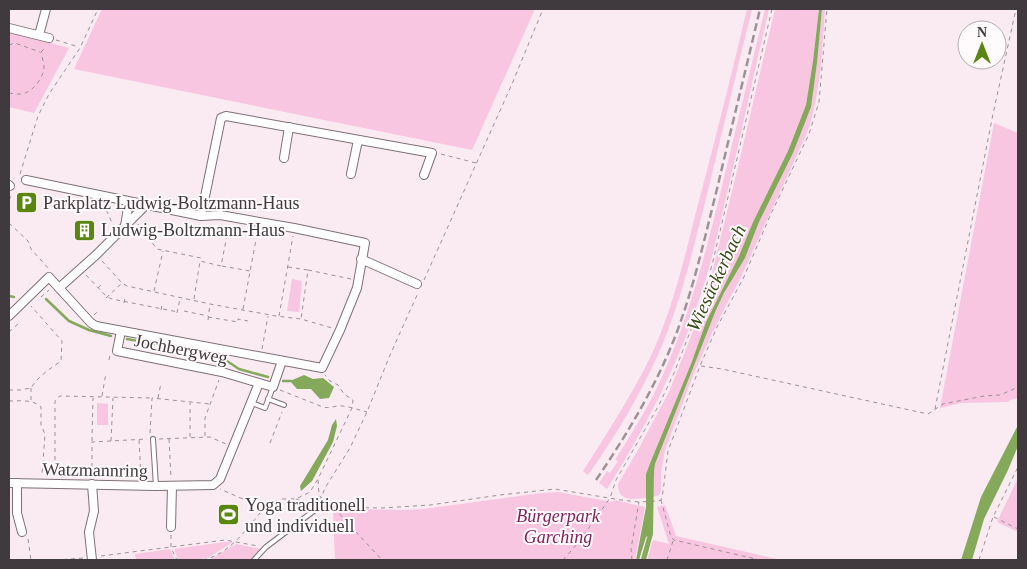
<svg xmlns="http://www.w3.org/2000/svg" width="1027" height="569" font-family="Georgia,serif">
<rect width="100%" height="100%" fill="#faeaf2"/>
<g fill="#f8c6e0">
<path d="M102,9H535L472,150L74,69Z"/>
<path d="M747,9H752C737,69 723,129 708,190C694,246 681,303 657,357C638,398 615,437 588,475L583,471C606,435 630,398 649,360C671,315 684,260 696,212C714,144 731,77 747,9Z"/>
<path d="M765,9H769C755,69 742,129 728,189C719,227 711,266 698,303C676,369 644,430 607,489L599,483L607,471L610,473L618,461L615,460C632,433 649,406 662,377C690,315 707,248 723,182C737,124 751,67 765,9Z"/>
<path d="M775,9H819L813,61L806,105L788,151L753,222L739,256L706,322L691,364L646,474V498C632,499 618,502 618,484L638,450L669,392L705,301L738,167Z"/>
<path d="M822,9H825C822,51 821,93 807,133L740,279L725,307L712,333L694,373L665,450L661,473V491L659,495L653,497L654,472L655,464L716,310L724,293L745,258L759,222L793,153L810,107L817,63Z"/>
<path d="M9,32L69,48L34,113L9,107Z"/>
<path d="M994,123L1018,133V398L1010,400L1008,402L961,403L940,408Z"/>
<path d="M292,279L302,281L299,312L287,311Z"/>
<path d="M97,403L108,404V425H97Z"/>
<path d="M1018,478V532L997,522Z"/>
<path d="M558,492L612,502L614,500L645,507L635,560H335L333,512L345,509L407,510L423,509L542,493Z"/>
<path d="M665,505L676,536L781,560H647L653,540L669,544L657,507Z"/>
<path d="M225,542H233L208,558L195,560H178L174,549Z"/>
<path d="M236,544L261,549L260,551L251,560H209Z"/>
<path d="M170,549L175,560H136L135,554Z"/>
</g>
<g fill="#85a95b">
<path d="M819,9H822L817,63L811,107L793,153L759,222L745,258L724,293L716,310L655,464L654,472L653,534L646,560H643L649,538L648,536L646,537L639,560H636L646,507V474L651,461L691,364L706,322L739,256L753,222L788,151L806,105L813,61Z"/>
<path d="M304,375L313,379L323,378L334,387L329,398L320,399L311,389H297L290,381Z"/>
<path d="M336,419L337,426L333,442L312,481L301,491L300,486L328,440L332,425Z"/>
<path d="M1018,425V446L1008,470L984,519L972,560H961L981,497Z"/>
</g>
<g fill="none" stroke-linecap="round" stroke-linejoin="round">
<g stroke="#85a95b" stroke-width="2.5">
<path d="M9,296L14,297"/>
<path d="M46,299L69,321L89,330L111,336"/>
<path d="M127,339L221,357L239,369L268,377"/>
<path d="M283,381H291"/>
<path d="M642,560L649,535"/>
</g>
<defs>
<g id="lane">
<path d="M268,399L284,405"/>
<path d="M252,403L265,408L273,387"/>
<path d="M153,439L156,486"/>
<path d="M254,560L266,547L319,507"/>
</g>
<g id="street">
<path d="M9,28L49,38"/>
<path d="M39,35L46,9"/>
<path d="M284,158L289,127"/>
<path d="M351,174L358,140"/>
<path d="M9,185L10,186"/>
<path d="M201,216L221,118L226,116L432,153L424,175"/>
<path d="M125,226L129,202"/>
<path d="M361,259L417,284"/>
<path d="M59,288L96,255L146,205"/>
<path d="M9,316L49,277L91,323L96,326L322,368L340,330L357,288L365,243L294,228L220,215L201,216L26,180"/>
<path d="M121,331L117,351L222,372L259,383"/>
<path d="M9,483L156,486L213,485L220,479L259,383L273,387L282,361"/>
<path d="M17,483V513L22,532"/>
<path d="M171,527L172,486"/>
<path d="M92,560L89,532L94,511L92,484"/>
</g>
</defs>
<use href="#lane" stroke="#7e7077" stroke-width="6"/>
<use href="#street" stroke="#7e7077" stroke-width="10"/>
<g stroke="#9c9197" stroke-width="1" stroke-dasharray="4 4" stroke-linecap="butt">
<path d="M56,40L79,47"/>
<path d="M9,45L15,43L40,52"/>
<path d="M41,52L45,48V46"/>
<path d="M9,93C14,94 20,95 25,93C34,90 43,78 44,68C44,63 42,57 41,52"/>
<path d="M441,154L476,163"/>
<path d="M20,174L38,116L49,94L80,48L98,9"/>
<path d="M9,200L12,194"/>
<path d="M103,203L114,227"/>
<path d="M82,206L86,201"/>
<path d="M9,223L28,241L31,249L49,269"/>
<path d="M138,224L157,249L201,258L200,261"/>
<path d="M102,261L122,283L127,286L210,304L276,316L301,319L332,328"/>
<path d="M222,266L250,271"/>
<path d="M288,267L308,270L301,319"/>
<path d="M308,270L351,279"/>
<path d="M86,275L107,297L112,299L178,312"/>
<path d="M424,280L512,84L543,9"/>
<path d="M98,288L101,285"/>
<path d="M154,291L163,251"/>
<path d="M41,297L49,290"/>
<path d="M106,298L122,283"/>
<path d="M194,299L200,261L221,266L229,225"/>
<path d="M124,303L125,298"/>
<path d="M243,309L258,229"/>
<path d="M161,310L162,305"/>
<path d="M184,311L208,316"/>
<path d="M177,313L180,299"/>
<path d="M94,315L97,312L94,310"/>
<path d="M279,316L293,236"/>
<path d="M208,317L238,322V319L248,321"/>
<path d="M208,320L210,304"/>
<path d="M9,332L18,324V320"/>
<path d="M262,349L268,316"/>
<path d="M109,360L110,355"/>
<path d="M701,366L722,369L928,414L943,404L984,396L1000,395L1014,389L1018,384"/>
<path d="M31,388V401"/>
<path d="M9,390H20L31,388C38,376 50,369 61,361L62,341L31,306"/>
<path d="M280,390L323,407C331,409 335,405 343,406C351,407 359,410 367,412"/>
<path d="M102,396L106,373"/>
<path d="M158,398L161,383"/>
<path d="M9,401C20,401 33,399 41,407V425L45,434L42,475"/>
<path d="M935,409L993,114L1016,9"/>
<path d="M150,433L152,398L210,404"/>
<path d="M205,436V418L219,380"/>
<path d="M190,437V403"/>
<path d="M159,439L210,437L226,444"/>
<path d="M169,439L171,478"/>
<path d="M139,440L141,476"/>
<path d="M92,441L93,398"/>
<path d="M111,441L113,398"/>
<path d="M270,443L282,412"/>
<path d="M92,475V442L147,439"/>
<path d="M55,476V401L57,398L60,396L152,398"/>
<path d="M318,480L319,494L321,498"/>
<path d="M296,499L312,505"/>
<path d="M661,500L671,537L674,540L760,560"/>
<path d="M320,501L325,488L350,448L367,412L390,355L418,293"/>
<path d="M267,504L282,499H296L310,492L318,479L352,408L353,400L344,394L338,385L330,381L325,375"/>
<path d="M325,507L382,508L430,505L500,495L555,489L621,500L639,502L658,501L661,500L663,492L668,451L700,366L717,327L743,279L770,216L809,134L819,102L827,9"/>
<path d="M334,508L382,560"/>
<path d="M994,517L1018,529"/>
<path d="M171,535V548L177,560"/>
<path d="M28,539L31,560"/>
<path d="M101,556L225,540L258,546"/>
<path d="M55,560L85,558"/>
<path d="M203,560C231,554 250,525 267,504L252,503L220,489"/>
<path d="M563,560L578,543L610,498L616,480L659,405L674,373L703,299L714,257L772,9"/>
<path d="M632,560L631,549L639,502"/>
<path d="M667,560L673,541"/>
<path d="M979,560L993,517L1018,467"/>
</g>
<use href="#lane" stroke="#fff" stroke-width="4"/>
<use href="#street" stroke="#fff" stroke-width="8"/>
<path stroke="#9e9298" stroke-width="2.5" stroke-dasharray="8 4" stroke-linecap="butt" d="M596,480C626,436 653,391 673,342C693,292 704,240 717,189C731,129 746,69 760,9"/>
</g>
<defs>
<symbol id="parking-square" viewBox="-11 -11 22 22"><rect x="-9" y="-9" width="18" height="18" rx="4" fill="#598510" stroke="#fffbfd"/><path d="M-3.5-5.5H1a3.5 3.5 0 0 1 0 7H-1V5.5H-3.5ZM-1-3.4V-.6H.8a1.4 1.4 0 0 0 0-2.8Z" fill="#fff"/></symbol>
<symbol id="building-square" viewBox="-11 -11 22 22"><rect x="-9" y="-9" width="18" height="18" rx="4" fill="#598510" stroke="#fffbfd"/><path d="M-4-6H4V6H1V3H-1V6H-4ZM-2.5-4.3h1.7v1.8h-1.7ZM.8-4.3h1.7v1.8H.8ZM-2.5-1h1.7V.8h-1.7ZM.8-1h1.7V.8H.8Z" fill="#fff"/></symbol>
<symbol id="stadium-square" viewBox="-11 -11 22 22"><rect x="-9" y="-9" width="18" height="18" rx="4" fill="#598510" stroke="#fffbfd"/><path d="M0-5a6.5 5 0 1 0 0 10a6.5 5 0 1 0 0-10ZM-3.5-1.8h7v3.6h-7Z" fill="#fff"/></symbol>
</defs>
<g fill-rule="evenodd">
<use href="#parking-square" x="14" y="190" width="25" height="25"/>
<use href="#building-square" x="72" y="218" width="25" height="25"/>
<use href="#stadium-square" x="216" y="502" width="25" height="25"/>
</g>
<g text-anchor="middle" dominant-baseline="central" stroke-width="4" stroke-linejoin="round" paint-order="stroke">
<g font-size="18" fill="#40393d" stroke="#fffbfd" text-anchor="start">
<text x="43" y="203">Parkplatz Ludwig-Boltzmann-Haus</text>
<text x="101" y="230">Ludwig-Boltzmann-Haus</text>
<text x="245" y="505">Yoga traditionell<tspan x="245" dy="21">und individuell</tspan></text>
</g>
<g font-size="18" fill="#40393d" stroke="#fffbfd">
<text transform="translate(181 349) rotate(11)">Jochbergweg</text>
<text transform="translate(95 470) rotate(1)">Watzmannring</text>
</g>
<g font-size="18" font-style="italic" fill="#7f225e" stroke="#fffbfd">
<text x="558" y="516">Bürgerpark<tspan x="558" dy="21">Garching</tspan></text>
</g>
<g font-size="19" font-style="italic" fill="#354c15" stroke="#fffbfd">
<text transform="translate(716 278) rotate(-65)">Wiesäckerbach</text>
</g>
</g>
<rect width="1027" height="569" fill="none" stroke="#40393d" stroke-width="20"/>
<g transform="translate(982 45)"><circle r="24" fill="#fffbfd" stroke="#b3adb0"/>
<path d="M0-4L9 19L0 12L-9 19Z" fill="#598510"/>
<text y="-8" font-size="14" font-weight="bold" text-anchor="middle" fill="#40393d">N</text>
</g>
</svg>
